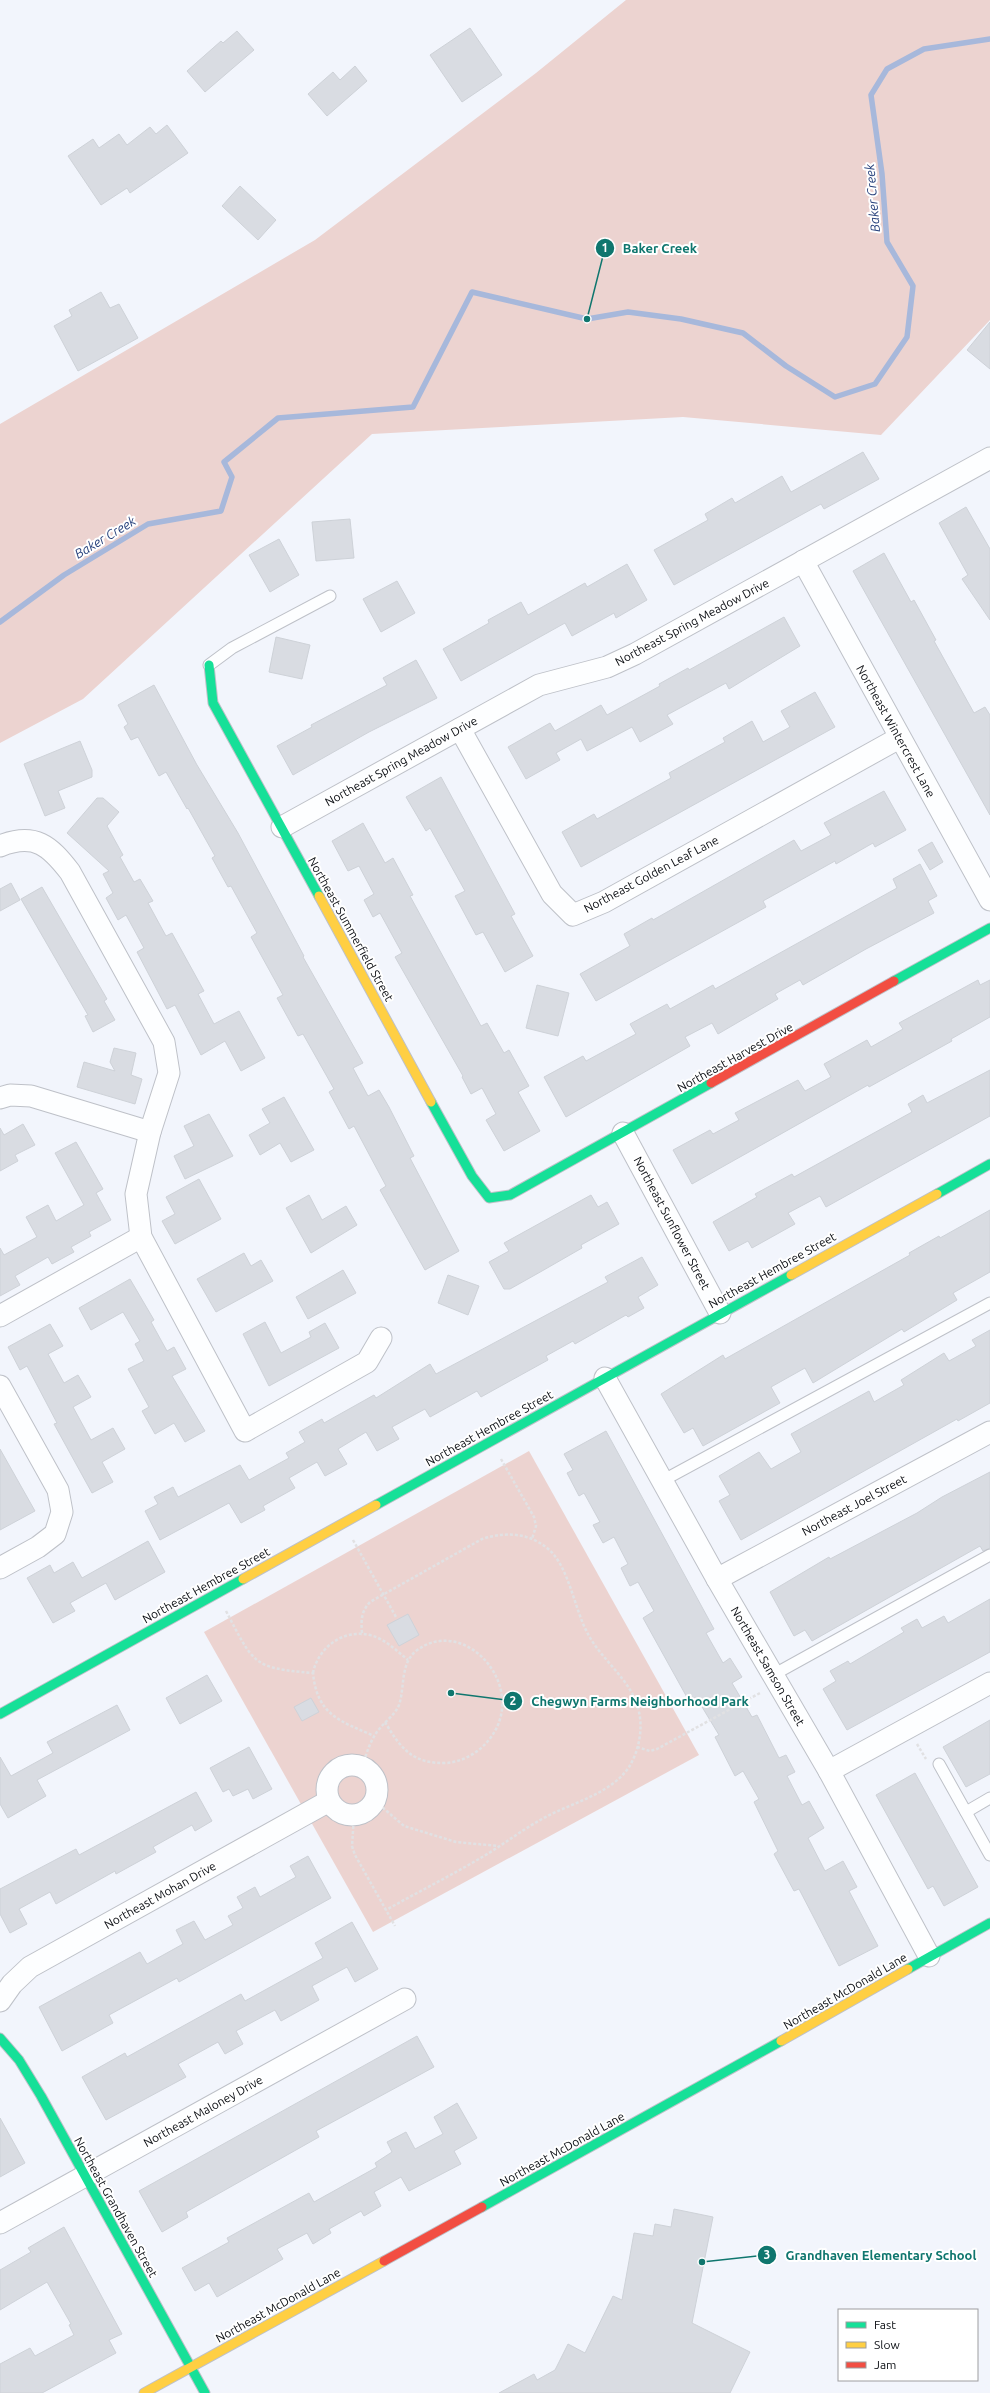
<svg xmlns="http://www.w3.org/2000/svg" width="990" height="2393" font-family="Ubuntu,sans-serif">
<rect width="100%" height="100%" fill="#f2f5fc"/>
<g fill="#ecd3d0">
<path d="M626,0H990V320L881,435L683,417L372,434L83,699L0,743V424L315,240L536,73Z"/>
<path d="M529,1451L699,1755L373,1932L204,1632Z"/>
</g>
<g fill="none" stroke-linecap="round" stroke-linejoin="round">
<path stroke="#a7b8db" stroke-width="5.5" d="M0,622L64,575L148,524L221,511L232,477L224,462L278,418L413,407L472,292L587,319L628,312L681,319L743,333L786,366L835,397L875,384L907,337L913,286L887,242L882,174L871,95L887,69L924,49L990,39"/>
</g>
<g fill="#d9dce2" stroke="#ced2d8">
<path d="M470,28L502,75L462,102L430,55Z"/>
<path d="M237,31L254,50L205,92L187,71L221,41L223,43Z"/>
<path d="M355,66L367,81L327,116L308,94L333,72L340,80Z"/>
<path d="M167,125L188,153L130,193L127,188L101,205L68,156L93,139L99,148L119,134L127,145L150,127L156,134Z"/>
<path d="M240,186L276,220L258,240L222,206Z"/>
<path d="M101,292L110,308L119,304L138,338L78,371L54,326L72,316L69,310Z"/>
<path d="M990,322V369L967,350Z"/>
<path d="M863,452L879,479L824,509L821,504L674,585L654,550L708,520L705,514L732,498L735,503L782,476L791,492Z"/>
<path d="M966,507L990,549V620L962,579L968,575L939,523Z"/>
<path d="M350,519L354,558L316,561L312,522Z"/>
<path d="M279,539L299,575L270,592L249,555Z"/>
<path d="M884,553L911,602L914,600L936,640L934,641L974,713L985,707L990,715V815L853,571Z"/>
<path d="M627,564L647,600L616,618L614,613L572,636L565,623L461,681L443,649L489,623L488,620L521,602L528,615L585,583L587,587Z"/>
<path d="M397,581L415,613L381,632L363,599Z"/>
<path d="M784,617L800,646L729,689L726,683L667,715L673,724L640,742L632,727L587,751L581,739L556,753L560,760L526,779L508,747L550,723L555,731L601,705L607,715L660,686L659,684L688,668L689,670Z"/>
<path d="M276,637L310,645L302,679L269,672Z"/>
<path d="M416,660L437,698L369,732L293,775L277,746L312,727L311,725L387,685L383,678Z"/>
<path d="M154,685L197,765L238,833L304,956L303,957L363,1063L353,1068L368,1096L379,1090L389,1107L414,1156L410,1158L459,1251L425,1270L380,1190L386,1186L354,1126L349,1129L329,1092L334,1089L303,1034L298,1036L277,998L283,995L251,937L257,933L231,886L228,887L212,858L215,856L188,808L187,809L166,772L159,776L138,737L131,740L124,727L128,724L118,705Z"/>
<path d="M815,692L835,727L581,867L562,832L594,814L597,819L671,778L669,773L725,742L723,738L752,721L763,742L790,727L781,711Z"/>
<path d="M80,741L92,770V777L58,791L65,808L45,816L24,764Z"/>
<path d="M441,777L515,914L511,916L533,956L505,972L483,932L476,935L455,896L465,891L430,828L426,831L406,797Z"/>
<path d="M884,791L906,830L875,847L873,843L836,864L835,861L763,901L766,907L596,1001L580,974L630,946L624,934L652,918L653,920L794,840L801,851L831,835L824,823Z"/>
<path d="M97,798H103L119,812L107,826L123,855L120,857L134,882L140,879L153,901L148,903L166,936L172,933L204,991L198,994L214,1024L239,1011L265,1058L241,1071L225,1041L201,1055L175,1005L167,1009L137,952L144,948L126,915L118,920L106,898L113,893L103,874L109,871L67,833Z"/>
<path d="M363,823L385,863L393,858L413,895L410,896L481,1026L487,1023L504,1053L509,1050L529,1086L518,1092L540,1131L504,1151L486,1120L496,1114L482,1088L471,1094L462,1077L463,1076L395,957L402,953L380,913L373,917L364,900L374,894L359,866L348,871L332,841Z"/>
<path d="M932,842L943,862L930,870L918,850Z"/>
<path d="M920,864L937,896L928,901L934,913L866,949L803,985L800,980L775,994L778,999L718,1034L712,1023L685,1037L690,1046L566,1117L544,1077L583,1056L586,1061L636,1034L630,1024L667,1004L670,1009L713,985L715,989L897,888L893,879Z"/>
<path d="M11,883L20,900L0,911V889Z"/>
<path d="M42,887L107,999L104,1001L115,1020L93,1032L85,1016L88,1015L21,899Z"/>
<path d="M978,980L980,985L990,980V1017L951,1039L952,1041L869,1087L868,1085L692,1184L673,1150L710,1130L713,1134L739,1120L735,1113L798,1080L805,1091L831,1077L824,1064L867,1040L871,1047L903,1029L899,1023Z"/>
<path d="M537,985L569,993L558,1036L526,1028Z"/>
<path d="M114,1048L136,1053L131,1075L142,1079L135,1104L77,1087L84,1062L115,1071L110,1062Z"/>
<path d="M990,1070V1116L826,1207L820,1196L788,1213L795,1224L752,1248L748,1241L729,1251L713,1222L757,1197L755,1194L792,1174L794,1177L912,1112L908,1104L923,1095L927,1103Z"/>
<path d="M284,1097L314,1150L291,1162L280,1143L260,1155L249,1135L270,1123L262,1109Z"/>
<path d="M209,1114L233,1156L185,1179L174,1156L194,1146L184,1126Z"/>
<path d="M23,1124L35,1145L15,1155L18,1161L0,1171V1128L4,1135Z"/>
<path d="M76,1142L103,1189L96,1193L111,1220L89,1232L91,1236L71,1247L74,1252L52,1264L48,1257L15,1276L20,1285L0,1296V1248L4,1255L37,1237L26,1217L48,1205L56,1221L84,1205L55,1153Z"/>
<path d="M199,1179L221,1219L175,1244L162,1221L175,1214L166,1197Z"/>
<path d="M309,1195L322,1220L346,1206L357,1225L311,1253L286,1208Z"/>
<path d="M591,1195L598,1207L607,1202L619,1224L581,1245L582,1248L542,1271L510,1289H504L489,1262L509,1251L504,1243Z"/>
<path d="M990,1210V1272L953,1293L957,1300L904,1332L902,1329L813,1383L805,1368L771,1387L780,1403L703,1446L693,1428L684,1433L661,1394L723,1355L725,1359L910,1255L909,1253L939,1236L940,1238Z"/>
<path d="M244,1253L251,1266L261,1260L273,1281L216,1312L197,1279Z"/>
<path d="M642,1257L658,1285L638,1297L644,1308L628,1317L626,1315L575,1344L573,1341L546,1356L548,1360L481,1397L477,1391L430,1417L425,1409L392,1427L399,1439L377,1451L366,1432L338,1449L347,1464L325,1476L317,1462L289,1478L295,1488L263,1506L265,1510L241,1523L229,1503L160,1540L145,1511L158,1504L154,1497L173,1487L178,1497L240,1465L249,1480L289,1458L286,1453L305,1442L299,1432L322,1419L324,1423L374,1395L376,1398L430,1364L436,1374L608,1282L605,1277Z"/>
<path d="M343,1270L356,1293L308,1319L296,1297Z"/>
<path d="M448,1275L479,1286L468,1315L438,1303Z"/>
<path d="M130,1279L154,1320L151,1322L167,1351L174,1347L186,1369L172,1376L205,1431L185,1442L174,1423L155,1434L142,1411L149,1407L128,1369L144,1361L135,1344L140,1341L123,1312L91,1330L79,1308Z"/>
<path d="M265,1322L281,1353L311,1337L309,1332L325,1323L339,1348L269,1386L243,1334Z"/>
<path d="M50,1324L63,1346L48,1354L64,1383L78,1375L91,1397L73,1407L91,1440L113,1428L125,1449L102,1462L113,1482L92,1493L54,1424L57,1423L27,1366L20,1370L8,1347Z"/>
<path d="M990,1330V1403L958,1421L957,1419L741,1540L719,1501L730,1495L719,1476L759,1452L771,1469L801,1452L791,1434L869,1391L874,1402L904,1385L901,1380L944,1353L949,1361L976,1346L972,1340Z"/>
<path d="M606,1431L714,1629L706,1633L723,1663L730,1658L742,1677L732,1683L752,1717L757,1715L779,1758L786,1755L795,1772L787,1776L802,1805L809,1801L824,1828L808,1838L825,1871L843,1861L857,1887L849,1891L878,1946L839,1966L799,1889L794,1891L774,1854L778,1851L754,1802L759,1799L743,1771L735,1776L715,1737L719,1735L696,1697L689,1701L643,1618L654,1611L638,1582L630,1586L621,1568L628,1564L614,1537L603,1543L593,1525L600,1522L584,1493L579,1496L567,1473L573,1470L564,1454Z"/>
<path d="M0,1449L35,1511L0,1530Z"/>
<path d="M990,1472V1548L983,1551L980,1546L812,1641L805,1630L794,1636L770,1592L829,1557L830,1559L917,1513L942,1497Z"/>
<path d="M148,1541L165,1572L115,1600L106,1583L70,1603L75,1611L53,1623L27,1578L50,1565L54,1573L73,1562L82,1578Z"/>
<path d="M990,1599V1652L847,1730L823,1689L836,1681L830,1671L848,1661L850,1664L904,1632L901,1628L917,1619L922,1628L944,1616L948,1623Z"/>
<path d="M408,1614L419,1635L399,1646L387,1625Z"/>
<path d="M207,1675L222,1701L180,1724L166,1698Z"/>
<path d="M311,1698L319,1712L302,1721L294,1707Z"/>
<path d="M117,1705L130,1730L37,1780L46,1796L8,1818L0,1804V1757L11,1776L53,1753L47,1742Z"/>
<path d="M990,1720V1774L966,1787L943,1747Z"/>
<path d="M249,1747L272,1789L253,1799L248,1789L233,1796L229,1789L223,1792L210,1768Z"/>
<path d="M915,1773L978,1887L944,1906L933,1886L928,1889L876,1795Z"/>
<path d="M196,1792L212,1821L195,1831L192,1825L153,1847L156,1852L116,1874L115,1871L56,1904L50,1892L19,1909L27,1924L10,1933L0,1914V1889L76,1849L79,1855Z"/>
<path d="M308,1856L331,1898L179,1982L177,1978L109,2015L113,2023L62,2051L39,2007L140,1952L147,1964L183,1944L176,1930L194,1921L205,1940L233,1925L228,1916L243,1908L237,1897L255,1887L260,1897L296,1877L290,1866Z"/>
<path d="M352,1922L378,1969L355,1982L347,1967L312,1986L319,2000L281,2021L275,2010L236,2031L243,2044L225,2054L218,2042L178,2064L186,2077L106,2120L82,2077L125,2053L127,2057L241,1994L245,2001L323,1958L315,1943Z"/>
<path d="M417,2036L434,2067L316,2131L319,2137L186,2212L188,2217L162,2232L139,2191Z"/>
<path d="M457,2103L477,2138L454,2151L461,2164L409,2191L401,2177L374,2192L381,2206L364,2216L361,2211L329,2229L331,2233L313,2244L307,2233L277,2249L283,2259L217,2297L209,2283L195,2291L182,2268L229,2242L227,2238L309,2193L314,2202L377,2167L375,2163L392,2152L387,2142L406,2132L415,2149L443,2134L434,2117Z"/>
<path d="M0,2118L25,2163L0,2177Z"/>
<path d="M674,2209L713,2217L692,2323L750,2352L730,2393H499L534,2374L537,2380L555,2370L568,2344L585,2353L613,2296L622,2300L634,2233L653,2236L655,2224L671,2227Z"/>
<path d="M64,2227L122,2334L109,2340L116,2353L42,2393H0V2364L30,2348L35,2356L74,2335L69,2325L71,2324L47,2282L0,2310V2270L31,2252L28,2248Z"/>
</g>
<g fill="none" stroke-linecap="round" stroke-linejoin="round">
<defs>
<g id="lane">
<path d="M209,665L232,648L330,596"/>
<path d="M662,1481L990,1303"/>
<path d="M773,1675L990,1555"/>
<path d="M939,1764L990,1855"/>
<path d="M966,1812L990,1798"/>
</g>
<g id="street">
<path d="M803,561L990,900"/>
<path d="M460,729L552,894L573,915L604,902L899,738"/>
<path d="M282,827L539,685L607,667L635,654L990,458"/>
<path d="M0,846C35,832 50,846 70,872L164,1042L169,1073L150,1132L136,1194L141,1237L245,1431L367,1362L381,1338"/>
<path d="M0,1098L10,1095L31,1096L150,1132"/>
<path d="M623,1133L720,1313"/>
<path d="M0,1316L141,1237"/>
<path d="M605,1378L717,1579L829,1771L929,1956"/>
<path d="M0,1386L58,1490L62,1512L55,1534L38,1547L0,1568"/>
<path d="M717,1579L990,1432"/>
<circle cx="352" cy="1790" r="25"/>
<path d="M829,1771L990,1683"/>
<path d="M0,2001L12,1984L30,1967L329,1801"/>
<path d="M0,2223L405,1999"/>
</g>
<g id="fast">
<path d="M209,665L213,703L319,896"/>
<path d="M894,981L990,928"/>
<path d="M431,1102L472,1176L489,1198L510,1195L711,1083"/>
<path d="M937,1194L990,1164"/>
<path d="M376,1505L791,1275"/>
<path d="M0,1714L243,1579"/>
<path d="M908,1969L990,1923"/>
<path d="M0,2038L19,2060L41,2096L205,2393"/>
<path d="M482,2207L781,2041"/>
</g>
<g id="slow">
<path d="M319,896L431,1102"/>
<path d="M791,1275L937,1194"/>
<path d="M243,1579L376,1505"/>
<path d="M781,2041L908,1969"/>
<path d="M144,2393L384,2261"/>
</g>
<g id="jam">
<path d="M711,1083L894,981"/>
<path d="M384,2261L482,2207"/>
</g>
</defs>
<use href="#lane" stroke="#bec1c8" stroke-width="13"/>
<use href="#street" stroke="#bec1c8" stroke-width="23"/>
<use href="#fast" stroke="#bec1c8" stroke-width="11"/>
<use href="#slow" stroke="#bec1c8" stroke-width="11"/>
<use href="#jam" stroke="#bec1c8" stroke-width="11"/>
<g stroke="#e1e1e3" stroke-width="2.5" stroke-dasharray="3 2" stroke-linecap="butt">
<path d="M501,1459L534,1517L536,1526L532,1539"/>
<path d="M353,1540L396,1617"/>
<path d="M226,1611C254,1664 252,1668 313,1673C317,1715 340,1721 374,1736"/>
<path d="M362,1633C361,1620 361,1612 370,1602L482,1539C505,1532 527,1532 547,1548C569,1565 574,1609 588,1634C602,1661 633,1681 639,1712C643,1729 639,1751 629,1767C610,1795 572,1802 542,1819C522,1830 504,1844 484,1856C452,1875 418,1892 386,1910"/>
<path d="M313,1673C318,1647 345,1627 373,1636C386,1640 397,1651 408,1660"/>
<path d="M917,1744L926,1759"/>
<path d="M637,1747L650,1751L657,1749L760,1693"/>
<path d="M362,1766C366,1756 369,1744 375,1735C381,1724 394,1717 399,1705C405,1687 400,1664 416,1651C465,1613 532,1689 488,1741C478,1753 462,1762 446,1763C413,1764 401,1749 385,1722"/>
<path d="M375,1801L404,1826L456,1842L498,1846"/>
<path d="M354,1816L352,1846L355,1855L395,1926"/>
</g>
<use href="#lane" stroke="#fdfeff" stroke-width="11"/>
<use href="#street" stroke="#fdfeff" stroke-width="21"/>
<use href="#fast" stroke="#16e098" stroke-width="9"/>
<use href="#slow" stroke="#ffcf43" stroke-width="9"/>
<use href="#jam" stroke="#f24e42" stroke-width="9"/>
</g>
<g text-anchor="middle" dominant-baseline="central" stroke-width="4" stroke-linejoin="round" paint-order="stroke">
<g font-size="12" fill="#0a0d12" stroke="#fff">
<text transform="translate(692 622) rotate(-28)">Northeast Spring Meadow Drive</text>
<text transform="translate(896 731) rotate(61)">Northeast Wintercrest Lane</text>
<text transform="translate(401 761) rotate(-29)">Northeast Spring Meadow Drive</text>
<text transform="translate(651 874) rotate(-28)">Northeast Golden Leaf Lane</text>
<text transform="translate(351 929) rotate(61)">Northeast Summerfield Street</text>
<text transform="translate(735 1057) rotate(-29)">Northeast Harvest Drive</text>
<text transform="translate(672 1223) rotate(62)">Northeast Sunflower Street</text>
<text transform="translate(772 1270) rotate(-29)">Northeast Hembree Street</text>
<text transform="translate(489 1428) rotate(-29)">Northeast Hembree Street</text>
<text transform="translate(854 1505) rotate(-28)">Northeast Joel Street</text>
<text transform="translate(206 1585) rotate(-29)">Northeast Hembree Street</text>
<text transform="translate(768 1666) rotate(60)">Northeast Samson Street</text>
<text transform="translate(160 1895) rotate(-29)">Northeast Mohan Drive</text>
<text transform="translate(845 1991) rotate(-30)">Northeast McDonald Lane</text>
<text transform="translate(203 2111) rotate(-29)">Northeast Maloney Drive</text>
<text transform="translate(562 2149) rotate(-29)">Northeast McDonald Lane</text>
<text transform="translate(116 2207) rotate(61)">Northeast Grandhaven Street</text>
<text transform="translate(278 2305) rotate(-29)">Northeast McDonald Lane</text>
</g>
<g font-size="13" font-style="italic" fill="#29437d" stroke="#fff">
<text transform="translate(872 198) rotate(-95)">Baker Creek</text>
<text transform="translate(105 537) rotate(-31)">Baker Creek</text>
</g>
</g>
<path fill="none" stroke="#0f766e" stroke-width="1.5" d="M587 319L605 248M451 1693L513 1701M702 2262L767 2255"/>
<g fill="#0f766e" stroke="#fff" stroke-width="1.5">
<circle cx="587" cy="319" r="4"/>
<circle cx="451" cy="1693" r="4"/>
<circle cx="702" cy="2262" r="4"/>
<circle cx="605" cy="248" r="10"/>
<circle cx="513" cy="1701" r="10"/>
<circle cx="767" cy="2255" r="10"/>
</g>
<g font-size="12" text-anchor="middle" font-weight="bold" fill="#fff">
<text x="605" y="252">1</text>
<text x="513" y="1705">2</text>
<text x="767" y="2259">3</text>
</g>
<g font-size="13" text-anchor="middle" font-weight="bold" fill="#0f766e" stroke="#fff" stroke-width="4" stroke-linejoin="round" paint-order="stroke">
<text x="660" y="253">Baker Creek</text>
<text x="640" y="1706">Chegwyn Farms Neighborhood Park</text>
<text x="881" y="2260">Grandhaven Elementary School</text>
</g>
<rect x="838" y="2309" width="140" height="72" fill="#ffffff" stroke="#9d9ea0"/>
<rect x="846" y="2322" width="20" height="6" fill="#16e098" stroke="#9d9ea0"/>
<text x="874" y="2329" font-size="12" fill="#0a0d12">Fast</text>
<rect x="846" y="2342" width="20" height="6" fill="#ffcf43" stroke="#9d9ea0"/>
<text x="874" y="2349" font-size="12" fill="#0a0d12">Slow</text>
<rect x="846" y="2362" width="20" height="6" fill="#f24e42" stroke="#9d9ea0"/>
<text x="874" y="2369" font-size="12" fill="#0a0d12">Jam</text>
</svg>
